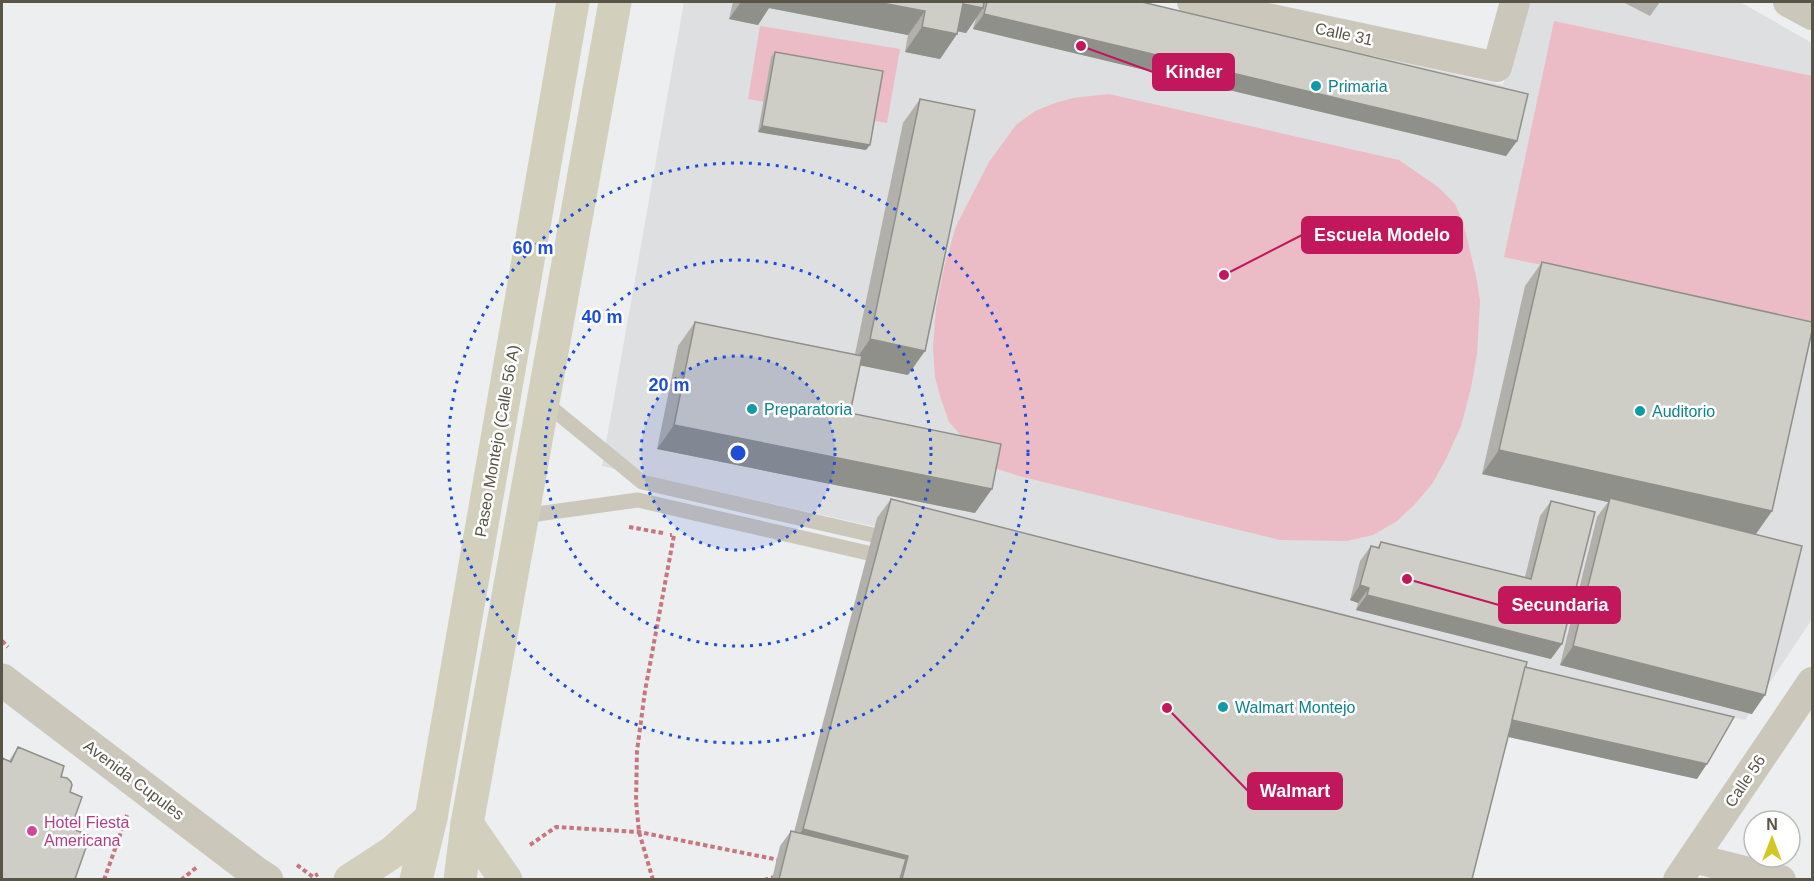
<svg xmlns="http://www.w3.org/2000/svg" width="1814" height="881" font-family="Helvetica,sans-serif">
<rect width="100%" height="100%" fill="#eceeef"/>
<path fill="#dddfe0" d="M684,2H1137L1503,85L1525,2H1740L1812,43V619L1745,720L602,466Z"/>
<g fill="#ebbcc6">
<path d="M1554,21L1812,76V322L1504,257Z"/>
<path d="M760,26L900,49L887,123L748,99Z"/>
<path d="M1109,94L1399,160L1438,187L1455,204L1463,222L1476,276L1480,301L1477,354L1471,388L1461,426L1446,459L1432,484L1414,505L1397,521L1373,535L1347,541L1280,540L1019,476L988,466L949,422L940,396L935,377L933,347L936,308L944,267L956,226L989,162L1016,125L1035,111L1055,103L1073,98Z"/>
</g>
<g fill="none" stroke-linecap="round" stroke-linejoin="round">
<g stroke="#c7767f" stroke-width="4" stroke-dasharray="4.5 3" stroke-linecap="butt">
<path d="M629,527L663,533"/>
<path d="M2,641L8,647"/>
<path d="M530,845L556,827L639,832L779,860"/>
<path d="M297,865L313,877L318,874"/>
<path d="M104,880L127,815"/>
<path d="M181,880L197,867"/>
<path d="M653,880L639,832L636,801L637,751L645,691L674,535H670"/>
<path d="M764,880L775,877"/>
</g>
<g stroke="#cbc8bb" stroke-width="15">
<path d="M543,401L642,482L873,535"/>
<path d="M523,516L638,500L868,553"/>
</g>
<g stroke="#cbc8bb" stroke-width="30">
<path d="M1192,2L1497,67L1515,2"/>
<path d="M1788,2L1812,15"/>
<path d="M1693,858L1781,880"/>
<path d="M1678,880L1812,682"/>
</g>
<path stroke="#cbc8bb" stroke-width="33" d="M2,680L256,873L267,880"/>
<g stroke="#d2d0bd" stroke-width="33">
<path d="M467,824L506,880"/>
<path d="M350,880L393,852L431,818"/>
<path d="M416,880L431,818L573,2"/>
<path d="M460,880L467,824L615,2"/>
</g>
</g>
<g fill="#b1b0aa">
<path d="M733,2H1142L1517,141L1506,156L973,29L976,18L966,33L958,31L957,34L940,59L905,52L908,35L769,8L758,25L729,19Z"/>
<path d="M1623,2H1660L1650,16Z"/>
<path d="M775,52L866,150L758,132L771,57Z"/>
<path d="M920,99L908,375L860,365L850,413L975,513L657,449L678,346L695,322L855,354L903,123Z"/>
<path d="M1542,262L1772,511L1756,534L1752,714L1560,665L1597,517L1608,502L1482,474L1525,286Z"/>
<path d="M891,499L1525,667L1697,779L1508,737L1472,879H772L780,846L791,831L794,832L877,518Z"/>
<path d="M1551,501V659L1356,610L1358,603L1350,600L1360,561L1371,546L1377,548L1381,542L1525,577L1540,516Z"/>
<path d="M18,747L61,777L70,792L71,828L9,761Z"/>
</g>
<g fill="#90908b">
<path d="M741,2H877L925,11L908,35L769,8L758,25L729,19Z"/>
<path d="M963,4L983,8L966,33L946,29Z"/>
<path d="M984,14L1517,141L1506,156L973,29Z"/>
<path d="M922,27L957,34L940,59L905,52Z"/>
<path d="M762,126L870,145L866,150L758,132Z"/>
<path d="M870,339L925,351L908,375L853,364Z"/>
<path d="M674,425L992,489L975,513L657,449Z"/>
<path d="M1499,450L1772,511L1755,535L1610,498L1608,502L1482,474Z"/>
<path d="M1360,585L1369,588L1358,603L1350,600Z"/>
<path d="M1367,595L1562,644L1551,659L1356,610Z"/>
<path d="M1573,646L1765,695L1752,714L1560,665Z"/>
<path d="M1510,720L1707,764L1697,779L1500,735Z"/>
<path d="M803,829L908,856L895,874L790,848Z"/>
</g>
<g fill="#cecdc6" stroke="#90908b" stroke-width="1.5">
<path d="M877,2H984L983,8L963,4L957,34L922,27L925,11Z"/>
<path d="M987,2H1142L1528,94L1517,141L984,14Z"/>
<path d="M775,52L883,71L870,145L762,126Z"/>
<path d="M920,99L975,110L925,351L870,339Z"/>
<path d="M1542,262L1812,322V331L1772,511L1499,450Z"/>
<path d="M695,322L862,356L850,413L1001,444L992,489L674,425Z"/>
<path d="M1610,498L1802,546L1765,695L1573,646Z"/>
<path d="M891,499L1527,662L1472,879H902L908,856L803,829Z"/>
<path d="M1551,501L1595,512L1562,644L1367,595L1369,588L1360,585L1371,546L1379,548L1381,542L1531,579Z"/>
<path d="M1525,667L1734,717L1707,764L1512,720Z"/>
<path d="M18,747L64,766L61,777L67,778L71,782L72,785L70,792L82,797L71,828L90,836L75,879H2V758L11,762Z"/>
<path d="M791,831L906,859L900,879H779Z"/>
</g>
<circle cx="738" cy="453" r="97" fill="#1d4ed8" fill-opacity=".12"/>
<g fill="none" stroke="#1d4ed8" stroke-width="3" stroke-dasharray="3 6">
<circle cx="738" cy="453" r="97"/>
<circle cx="738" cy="453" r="193"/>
<circle cx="738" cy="453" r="290"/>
</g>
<g fill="#0f9aa8" stroke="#fff" stroke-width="2">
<circle cx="1316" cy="86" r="6"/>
<circle cx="752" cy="409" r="6"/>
<circle cx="1640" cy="411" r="6"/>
<circle cx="1223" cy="707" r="6"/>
</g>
<circle fill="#d1479c" stroke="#fff" stroke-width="2" cx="32" cy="831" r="6"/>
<g text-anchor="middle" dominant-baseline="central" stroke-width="5" stroke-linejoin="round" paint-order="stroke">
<g font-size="16" fill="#585546" stroke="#fff">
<text transform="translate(1344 34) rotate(12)">Calle 31</text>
<text transform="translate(497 441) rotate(-80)">Paseo Montejo (Calle 56 A)</text>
<text transform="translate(134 780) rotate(37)">Avenida Cupules</text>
<text transform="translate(1745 781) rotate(-56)">Calle 56</text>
</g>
<g font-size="16" fill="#0d838f" stroke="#fff" text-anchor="start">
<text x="1328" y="86">Primaria</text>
<text x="764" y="409">Preparatoria</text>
<text x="1652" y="411">Auditorio</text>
<text x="1235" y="707">Walmart Montejo</text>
</g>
<g font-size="16" fill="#b23c85" stroke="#fff" text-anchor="start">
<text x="44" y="822">Hotel Fiesta<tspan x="44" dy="18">Americana</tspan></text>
</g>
</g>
<circle cx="738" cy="453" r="9" fill="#1d4ed8" stroke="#fff" stroke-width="3"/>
<g font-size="18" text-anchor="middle" font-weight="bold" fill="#1d4ed8" stroke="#fff" stroke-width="5" stroke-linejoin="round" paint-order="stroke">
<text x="533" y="254">60 m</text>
<text x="602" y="323">40 m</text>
<text x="669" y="391">20 m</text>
</g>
<path fill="none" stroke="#c2185b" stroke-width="2" d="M1081 46L1153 72M1224 275L1302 235M1407 579L1499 605M1167 708L1248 791"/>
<g fill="#c2185b" stroke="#fff" stroke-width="2">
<circle cx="1081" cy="46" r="6"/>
<circle cx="1224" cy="275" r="6"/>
<circle cx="1407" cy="579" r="6"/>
<circle cx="1167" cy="708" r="6"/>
</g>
<g fill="#c2185b" stroke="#c2185b" stroke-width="2">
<rect x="1153" y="54" width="81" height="36" rx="6"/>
<rect x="1302" y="217" width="160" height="36" rx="6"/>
<rect x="1499" y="587" width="121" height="36" rx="6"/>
<rect x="1248" y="773" width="94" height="36" rx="6"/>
</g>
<g font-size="18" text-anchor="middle" font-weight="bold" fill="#fff">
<text x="1194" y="78">Kinder</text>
<text x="1382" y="241">Escuela Modelo</text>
<text x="1560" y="611">Secundaria</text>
<text x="1295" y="797">Walmart</text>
</g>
<rect width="1814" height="881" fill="none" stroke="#585546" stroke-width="6"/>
<g transform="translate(1772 839)"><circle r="28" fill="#ffffff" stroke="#bcbbb5" stroke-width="1.5"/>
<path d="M0-4.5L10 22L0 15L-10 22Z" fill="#d2c823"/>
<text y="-9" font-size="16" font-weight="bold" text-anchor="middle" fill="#585546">N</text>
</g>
</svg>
